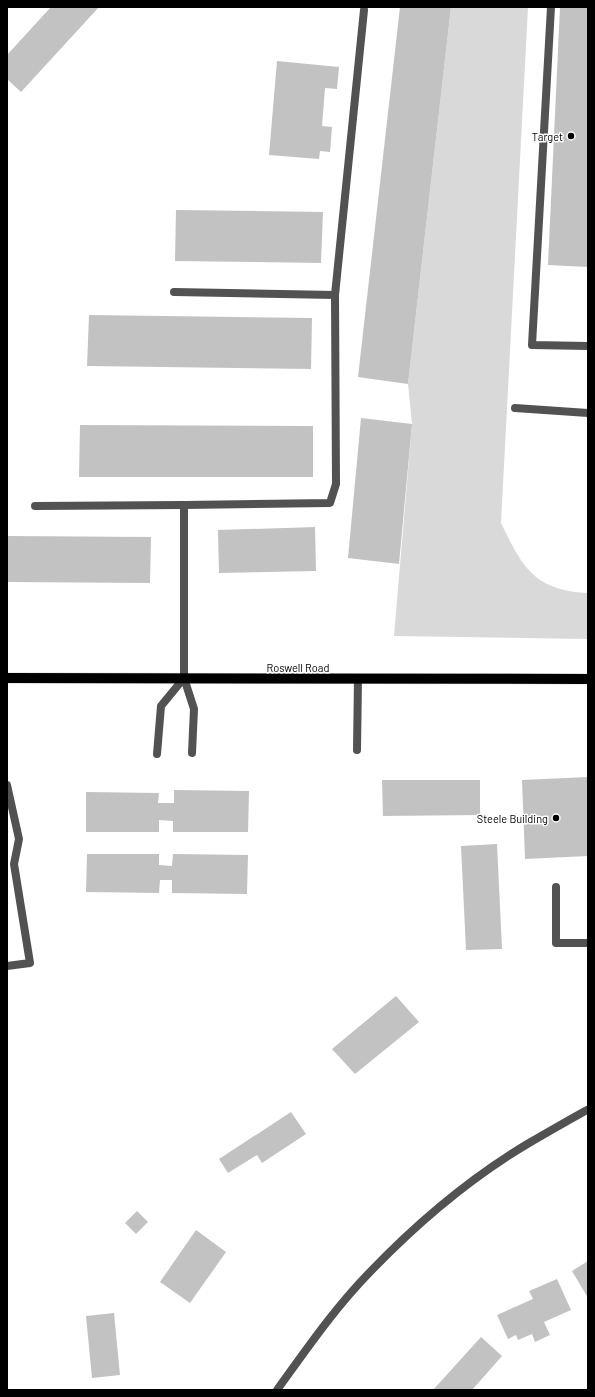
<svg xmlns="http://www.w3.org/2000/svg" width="595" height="1397" font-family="Barlow,sans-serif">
<rect width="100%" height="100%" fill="#fff"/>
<path fill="#d9d9d9" d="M451,7H528L501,523C523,568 534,590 588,593V639L394,636L412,424L408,384Z"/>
<g fill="#c2c2c2">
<path d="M51,7H99L21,92L7,79V55Z"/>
<path d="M400,7H451L408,384L358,377Z"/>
<path d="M560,7H588V267L548,265Z"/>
<path d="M277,61L339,67L337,89L325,88L322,126L332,127L330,152L320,151L319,159L269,155Z"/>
<path d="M176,210L323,212L321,263L175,261Z"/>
<path d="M89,315L312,318L311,369L87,366Z"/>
<path d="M361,418L412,424L399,564L348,558Z"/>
<path d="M80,425L313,426V477H79Z"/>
<path d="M315,527L316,571L219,573L218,530Z"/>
<path d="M7,536L151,537L150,583L7,582Z"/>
<path d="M588,777V856L525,859L522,780Z"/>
<path d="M382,780H480V815L383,816Z"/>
<path d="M174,790L249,791L248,832H173V821L159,820V832H86V792L159,793L158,803H174Z"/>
<path d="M497,844L502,949L466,950L461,846Z"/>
<path d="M87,854H159V865L172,866L173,854L248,855L247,894L172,893V880H160L159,893L86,892Z"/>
<path d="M396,996L419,1022L355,1074L332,1049Z"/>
<path d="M291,1112L306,1134L262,1163L257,1155L228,1173L219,1159Z"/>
<path d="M137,1211L148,1222L136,1234L125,1223Z"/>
<path d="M196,1230L226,1252L190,1303L160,1282Z"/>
<path d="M588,1261V1298L572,1271Z"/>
<path d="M557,1279L571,1310L544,1322L550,1335L535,1342L532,1334L518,1340L516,1335L508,1339L497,1315L533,1299L529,1291Z"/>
<path d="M114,1313L120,1375L92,1378L86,1316Z"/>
<path d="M481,1337L502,1356L472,1390H433Z"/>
</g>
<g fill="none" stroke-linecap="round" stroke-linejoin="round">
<defs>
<path id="primary" d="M7,678L588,679"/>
</defs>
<use href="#primary" stroke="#dbdbdb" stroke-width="11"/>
<g stroke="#525252" stroke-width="8">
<path d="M551,7L532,345L588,346"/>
<path d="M515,408L588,413"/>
<path d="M184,678L194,709L192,753"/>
<path d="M357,750L358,679"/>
<path d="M157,754L161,706L184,678"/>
<path d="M7,785L19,839L14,864L30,963L7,966"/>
<path d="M556,887V943H588"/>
</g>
<g stroke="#525252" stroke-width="8">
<path d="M174,292L335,295"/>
<path d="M35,506L184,505"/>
<path d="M184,678V505L330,503L336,484L335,295L364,10"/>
<path d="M277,1390C306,1350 334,1309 369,1273C416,1224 470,1178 529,1143C548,1132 567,1121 587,1110"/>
</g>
<use href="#primary" stroke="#000" stroke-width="10"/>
</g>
<g fill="#000" stroke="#fff" stroke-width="1.5">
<circle cx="571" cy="136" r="4"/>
<circle cx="556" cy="818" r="4"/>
</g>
<g text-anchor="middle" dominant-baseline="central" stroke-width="3" stroke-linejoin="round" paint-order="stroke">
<g font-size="11" fill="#000" stroke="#fff" text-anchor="end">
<text x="563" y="136">Target</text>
<text x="548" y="818">Steele Building</text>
</g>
<g font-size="11" fill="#000" stroke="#fff">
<text x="298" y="667">Roswell Road</text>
</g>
</g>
<rect width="595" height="1397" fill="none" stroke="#000000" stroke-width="16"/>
</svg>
